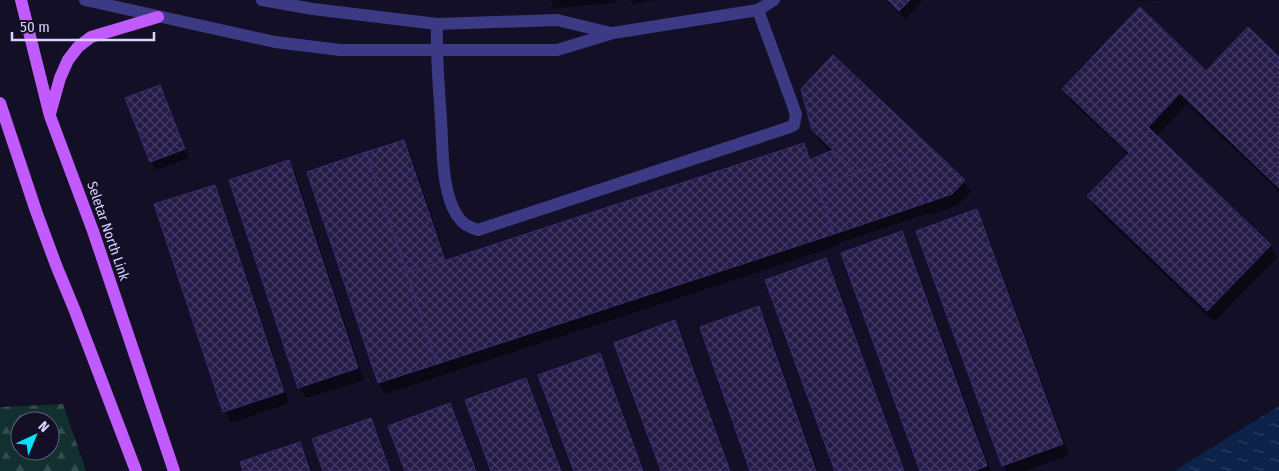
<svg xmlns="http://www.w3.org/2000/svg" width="1279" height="471" font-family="'Fira Sans Condensed',sans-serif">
<defs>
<pattern id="forest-firs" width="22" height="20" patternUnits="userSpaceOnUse" patternTransform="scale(1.25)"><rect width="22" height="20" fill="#12302f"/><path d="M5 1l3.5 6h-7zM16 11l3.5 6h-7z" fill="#344d4e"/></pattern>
<pattern id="water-ripples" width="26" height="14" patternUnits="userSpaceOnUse" patternTransform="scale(1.25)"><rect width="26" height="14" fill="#0c2248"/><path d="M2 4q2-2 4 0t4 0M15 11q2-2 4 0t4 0" fill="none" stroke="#2f4163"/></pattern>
<pattern id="building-cross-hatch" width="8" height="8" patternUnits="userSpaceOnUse" patternTransform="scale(1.25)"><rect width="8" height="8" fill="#241b47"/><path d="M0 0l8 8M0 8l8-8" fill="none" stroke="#433b63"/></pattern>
</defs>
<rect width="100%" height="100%" fill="#130f26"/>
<path fill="url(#forest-firs)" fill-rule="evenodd" d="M63,404L86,471H0V407ZM20,421H50V451H20Z"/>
<path fill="url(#water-ripples)" d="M1279,406V471H1174Z"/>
<g fill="#0007">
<path d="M550,0H616V3L554,8Z"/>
<path d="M630,0H656L632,4Z"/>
<path d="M886,0H923L905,19Z"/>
<path d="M1136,0H1167L1137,1Z"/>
<path d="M833,57L964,181L971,192L958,205L930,215L929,213L839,243L840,245L385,394L379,383L308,172L404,141L410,152L447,261L803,144L811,160L831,152L820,142L813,130Z"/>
<path d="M1279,58V192L1187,104L1156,136L1270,245L1277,257L1214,322L1095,208L1089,196L1128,155L1070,100L1064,89L1206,73Z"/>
<path d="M160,86L165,95L189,158L156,170L151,161Z"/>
<path d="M289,162L295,173L364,380L306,398L299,387Z"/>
<path d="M214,186L220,197L289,403L231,423L225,411Z"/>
<path d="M977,211L983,222L1069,455L1025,471H1006L1003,465Z"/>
<path d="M901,233L908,244L991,471H922Z"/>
<path d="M825,260L832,271L905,471H836Z"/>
<path d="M758,308L765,319L818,471H752Z"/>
<path d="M674,322L681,333L731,471H662Z"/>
<path d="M599,355L606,366L644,471H575Z"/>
<path d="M526,379L532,390L562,471H493Z"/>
<path d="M450,404L456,415L477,471H407Z"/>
<path d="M370,420L377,431L391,471H325Z"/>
<path d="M300,444L306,455L312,471H244Z"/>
</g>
<g fill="url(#building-cross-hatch)" stroke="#3b2d73">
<path d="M888,0H910L899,11Z"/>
<path d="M1140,7L1206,71L1248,27L1279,57V188L1180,93L1148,127L1271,245L1207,311L1087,196L1129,153L1062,89Z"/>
<path d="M833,55L965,180L952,194L923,204L907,156L857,173L812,130L801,89Z"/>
<path d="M160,85L185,149L150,162L125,98Z"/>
<path d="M404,140L445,260L407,273L366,152Z"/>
<path d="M804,143L834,234L437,364L407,273Z"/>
<path d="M833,150L857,173L818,186L809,160Z"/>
<path d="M366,152L437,364L378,383L307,172Z"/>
<path d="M907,156L923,204L834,234L818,186Z"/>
<path d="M289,160L358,368L298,388L229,180Z"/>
<path d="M215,185L284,392L223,412L154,204Z"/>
<path d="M977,209L1063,444L1002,466L916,231Z"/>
<path d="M902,231L987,466L973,471H920L841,253Z"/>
<path d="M826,258L904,471H835L765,280Z"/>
<path d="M759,306L816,471H750L700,327Z"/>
<path d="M675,320L730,471H661L614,343Z"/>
<path d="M600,353L643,471H574L538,375Z"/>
<path d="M526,378L561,471H491L465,400Z"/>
<path d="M450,403L476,471H405L388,426Z"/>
<path d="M371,418L390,471H323L312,439Z"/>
<path d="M300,442L310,471H243L240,462Z"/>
</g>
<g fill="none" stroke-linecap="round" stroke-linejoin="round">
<g stroke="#3d3a85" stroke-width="12">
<path d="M85,0L275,42L340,50H557L613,33L758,10L774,0"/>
<path d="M262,0L313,9L437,24L557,20L611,33"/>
<path d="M437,24C436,56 439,88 441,120C443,148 441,195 459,218C463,224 471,228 478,230L790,127L794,125L796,114L758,10"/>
</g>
<g stroke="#c25bff" stroke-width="12">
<path d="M21,0L50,116L93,231L174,471"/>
<path d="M0,103L36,211L56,265L75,311L136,471"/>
<path d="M50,114L60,78L68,60L78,47L91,37L158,17"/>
</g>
</g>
<g text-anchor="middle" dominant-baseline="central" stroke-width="4" stroke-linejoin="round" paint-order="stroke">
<g font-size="14" fill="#d9d4ff" stroke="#130f26">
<text transform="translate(108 231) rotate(71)">Seletar North Link</text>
</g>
</g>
<g transform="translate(35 436) rotate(44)"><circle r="24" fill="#130f26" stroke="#625e7d"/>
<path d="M0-4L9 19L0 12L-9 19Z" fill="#00e5ff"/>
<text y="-8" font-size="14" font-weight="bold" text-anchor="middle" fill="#d9d4ff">N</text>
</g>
<path d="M12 32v8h142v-8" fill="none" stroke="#d9d4ff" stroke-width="2.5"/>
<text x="20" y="32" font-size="15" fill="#d9d4ff" stroke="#130f26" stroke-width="4" paint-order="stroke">50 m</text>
</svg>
